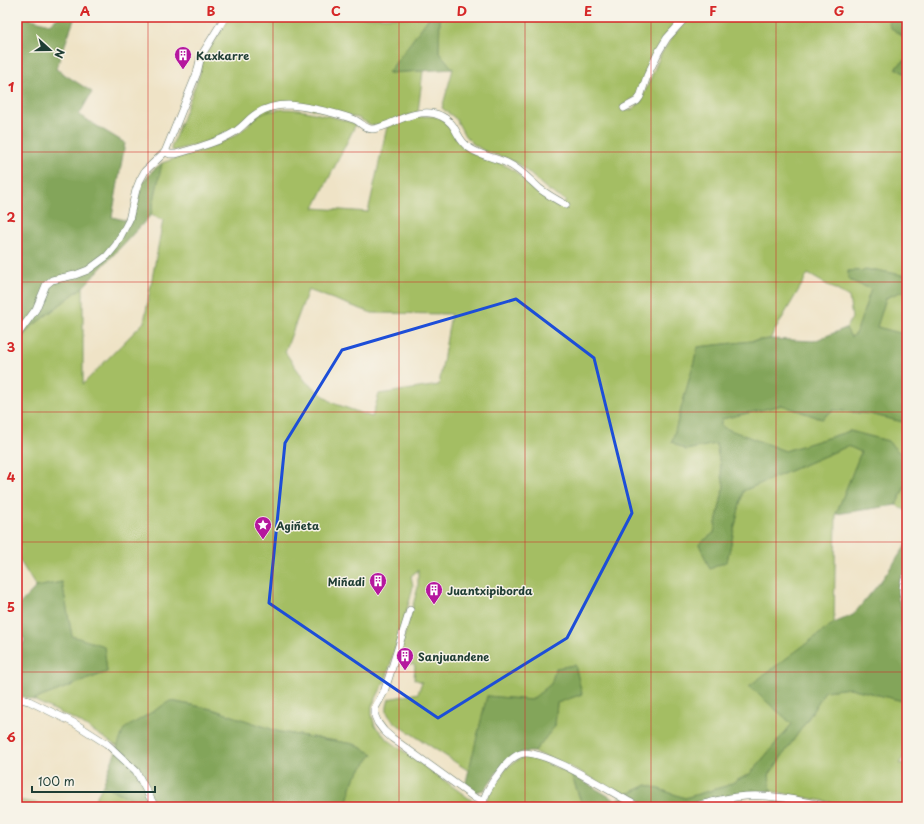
<svg xmlns="http://www.w3.org/2000/svg" width="924" height="824" font-family="'Playpen Sans',sans-serif">
<rect width="100%" height="100%" fill="#f7f3e8"/>
<filter id="ink" filterUnits="userSpaceOnUse"><feTurbulence type="fractalNoise" baseFrequency=".025" numOctaves="2"/><feDisplacementMap in="SourceGraphic" scale="8" xChannelSelector="R" yChannelSelector="G"/><feConvolveMatrix kernelMatrix="1 2 1 2 8 2 1 2 1" color-interpolation-filters="sRGB"/></filter>
<filter id="wash" filterUnits="userSpaceOnUse"><feTurbulence type="fractalNoise" baseFrequency=".012" numOctaves="4" result="noise"/><feDisplacementMap in="SourceGraphic" scale="16" xChannelSelector="R" yChannelSelector="G"/><feGaussianBlur stdDeviation="0.9" result="paint"/><feColorMatrix in="noise" values="0 0 0 0 0 0 0 0 0 0 0 0 0 0 0 0 0 1.4 0 .05"/><feComposite in="paint" operator="in"/></filter>
<g filter="url(#wash)">
<rect width="100%" height="100%" fill="#efe3c6"/>
<g fill="#a4be64" stroke="#627e4c" fill-rule="evenodd">
<path d="M230,17H428V19L389,73L423,71L418,112L379,125H371L358,118L283,103L219,138L173,151L171,148L199,76L204,56Z"/>
<path d="M440,17H682L659,46L649,66L637,96L622,106L624,111L631,110L640,103L661,54L673,36L690,17H888L890,27L905,38L907,36V59L895,68L904,73L907,71V276L876,270L848,271L849,280L871,289L856,334L851,337L846,328L852,318L849,297L808,274L770,339L698,347L672,442L686,450L716,443L724,486L714,533L699,544L710,569L727,561L743,491L848,446L861,452L836,514L834,623L750,686L792,724L750,774L726,786L685,798L647,785L623,796L575,769L534,752L555,726L557,703L582,694L575,665L556,668L551,684L531,700L487,696L469,771L398,725C388,716 384,713 389,699L418,693L422,682L414,679L415,665L397,662L418,587V570L411,576L413,586L410,599L386,679L372,706V715L375,726L387,739L474,802L477,807H345L354,778L373,754L354,744L280,732L212,709L171,701L125,729L118,747L78,721L33,700L107,672L104,647L72,636L62,582L36,587L17,556V343L31,327L83,287V384L144,322L163,220L151,215L162,163C186,154 212,149 234,136C244,131 252,119 260,115C281,105 302,110 323,115C334,117 345,120 356,124L314,208L368,212L387,127C402,122 421,113 437,117C455,122 452,138 464,148C477,158 493,159 506,166C514,169 521,177 528,183C538,192 548,199 560,206L566,201L548,190L520,165L508,159L484,151L472,143L465,136L456,119L442,108L453,69L439,52ZM308,290L372,313L451,314L439,385L379,394L372,417L333,403L306,382L285,352Z"/>
<path d="M900,292L907,293V335L877,327L886,298Z"/>
<path d="M782,405L822,419L833,410L870,414L907,423V461L888,441L850,431L785,451L720,427L722,419Z"/>
<path d="M907,482V511L896,505Z"/>
<path d="M850,688L907,702V752L899,764L907,763V807H856L771,791L769,775L806,722L825,691Z"/>
<path d="M532,756L571,774L583,807H484C491,785 507,758 532,756Z"/>
<path d="M103,785L132,799H147L150,807H91Z"/>
<path d="M17,800L64,807H17Z"/>
</g>
<g fill="#83a55a" stroke="#517147">
<path d="M17,17H25L49,24L59,17H75L56,69L92,92L79,115L125,143L112,217L132,222L142,184L153,170L162,163L151,215L83,287L31,327L17,343Z"/>
<path d="M428,17H440L439,52L453,69L388,73L428,19Z"/>
<path d="M888,17H907V36L905,38L890,27Z"/>
<path d="M907,59V71L904,73L895,68Z"/>
<path d="M876,270L907,276V293L900,292L886,298L877,327L907,335V423L870,414L833,410L822,419L782,405L722,419L720,426L785,451L850,431L888,441L907,461V482L896,505L836,514L861,452L848,446L743,491L727,561L710,569L699,544L714,533L724,486L716,444L686,450L672,442L698,347L770,339L814,341L846,328L851,337L856,334L871,289L849,280L848,271Z"/>
<path d="M907,544V564L899,582L898,599L907,621V702L850,688L825,691L806,722L769,775L771,791L736,793L730,801V807H583L571,774L615,800L647,785L685,798L726,786L750,774L792,724L749,686L834,623L853,615L881,581Z"/>
<path d="M62,582L72,636L104,646L107,672L33,700L17,695V655H19L25,639L17,634V607L36,587Z"/>
<path d="M575,665L582,694L557,703L555,726L534,752H522L498,771L484,790L474,792L465,786L487,696L531,700L551,684L556,668Z"/>
<path d="M170,701L212,709L280,732L354,744L373,754L354,778L345,807H157L153,799H132L103,785L124,729Z"/>
<path d="M773,803H789L811,807H772Z"/>
</g>
</g>
<g filter="url(#ink)">
<g fill="none" stroke-linecap="round" stroke-linejoin="round">
<defs>
<g id="street">
<path d="M624,108L637,101L640,97L647,76L659,51L667,38L686,17"/>
<path d="M165,152L170,154H176C196,148 216,143 233,133C242,128 248,119 256,114C265,108 278,105 288,105C306,106 336,113 353,119C360,121 364,129 372,129C377,129 384,126 389,124C404,117 425,108 441,116C457,123 456,139 468,147C480,156 494,157 507,163C520,169 530,180 540,189C548,195 557,200 566,205"/>
<path d="M17,335L36,309L46,285L52,280L75,275L88,270L107,256L116,245L129,220L136,190L140,180L145,171L165,152L197,73L201,56L225,17"/>
<path d="M907,574C901,588 902,595 907,609"/>
<path d="M410,610L389,677L384,692L375,708V716L378,723L384,731L392,738L475,798L483,801"/>
<path d="M17,698L29,701L74,723L107,744L136,771L155,807"/>
<path d="M482,807C484,794 492,782 500,772C505,765 512,757 520,754C542,746 617,796 639,807"/>
<path d="M692,807C710,802 728,797 746,796C775,794 804,802 832,807"/>
</g>
</defs>
<use href="#street" stroke="#687767" stroke-width="8"/>
<use href="#street" stroke="#fff" stroke-width="7"/>
</g>
</g>
<path fill="none" stroke="#1d4ed8" stroke-width="3" stroke-linejoin="round" d="M516,299L594,358L632,513L567,638L438,718L269,603L285,443L342,350Z"/>
<path fill="none" stroke="#d62828" stroke-width="1" stroke-opacity="0.55" d="M148,17V807M273,17V807M399,17V807M525,17V807M651,17V807M776,17V807M17,152H907M17,282H907M17,412H907M17,542H907M17,672H907"/>
<defs>
<symbol id="building-pin" viewBox="-11 -11 22 30"><path d="M0 17L-7.5 6A9.5 9.5 0 1 1 7.5 6Z" fill="#b5179e" stroke="#f7f3e8"/><path d="M-4-6H4V6H1V3H-1V6H-4ZM-2.5-4.3h1.7v1.8h-1.7ZM.8-4.3h1.7v1.8H.8ZM-2.5-1h1.7V.8h-1.7ZM.8-1h1.7V.8H.8Z" fill="#fff"/></symbol>
<symbol id="sight-pin" viewBox="-11 -11 22 30"><path d="M0 17L-7.5 6A9.5 9.5 0 1 1 7.5 6Z" fill="#b5179e" stroke="#f7f3e8"/><path d="M0-6L1.8-2.2L6-1.7L2.9 1.2L3.7 5.4L0 3.3L-3.7 5.4L-2.9 1.2L-6-1.7L-1.8-2.2Z" fill="#fff"/></symbol>
</defs>
<g fill-rule="evenodd">
<use href="#building-pin" x="173" y="45" width="20" height="27"/>
<use href="#sight-pin" x="253" y="515" width="20" height="27"/>
<use href="#building-pin" x="368" y="571" width="20" height="27"/>
<use href="#building-pin" x="424" y="580" width="20" height="27"/>
<use href="#building-pin" x="395" y="646" width="20" height="27"/>
</g>
<g text-anchor="middle" dominant-baseline="central" stroke-width="3" stroke-linejoin="round" paint-order="stroke">
<g font-size="11" font-weight="bold" fill="#1f3d34" stroke="#f7f3e8" text-anchor="start">
<text x="196" y="55">Kaxkarre</text>
<text x="276" y="525">Agiñeta</text>
<text x="365" y="581" text-anchor="end">Miñadi</text>
<text x="447" y="590">Juantxipiborda</text>
<text x="418" y="656">Sanjuandene</text>
</g>
</g>
<rect width="924" height="824" fill="none" stroke="#f7f3e8" stroke-width="44"/>
<g transform="translate(50 50) rotate(111)" stroke="#f7f3e8" stroke-width="3" paint-order="stroke">
<path d="M0-3L7 15L0 10L-7 15Z" fill="#1f3d34"/>
<text y="-6" font-size="11" font-weight="bold" text-anchor="middle" fill="#1f3d34">N</text>
</g>
<path d="M32 786v6h123v-6" fill="none" stroke="#1f3d34" stroke-width="2"/>
<text x="38" y="786" font-size="12" fill="#1f3d34" stroke="#f7f3e8" stroke-width="3" paint-order="stroke">100 m</text>
<rect x="22" y="22" width="880" height="780" fill="none" stroke="#d62828" stroke-width="1.5"/>
<g font-size="13" text-anchor="middle" font-weight="bold" fill="#d62828">
<text x="85" y="16">A</text>
<text x="211" y="16">B</text>
<text x="336" y="16">C</text>
<text x="462" y="16">D</text>
<text x="588" y="16">E</text>
<text x="713" y="16">F</text>
<text x="839" y="16">G</text>
<text x="11" y="92">1</text>
<text x="11" y="222">2</text>
<text x="11" y="352">3</text>
<text x="11" y="482">4</text>
<text x="11" y="612">5</text>
<text x="11" y="742">6</text>
</g>
</svg>
